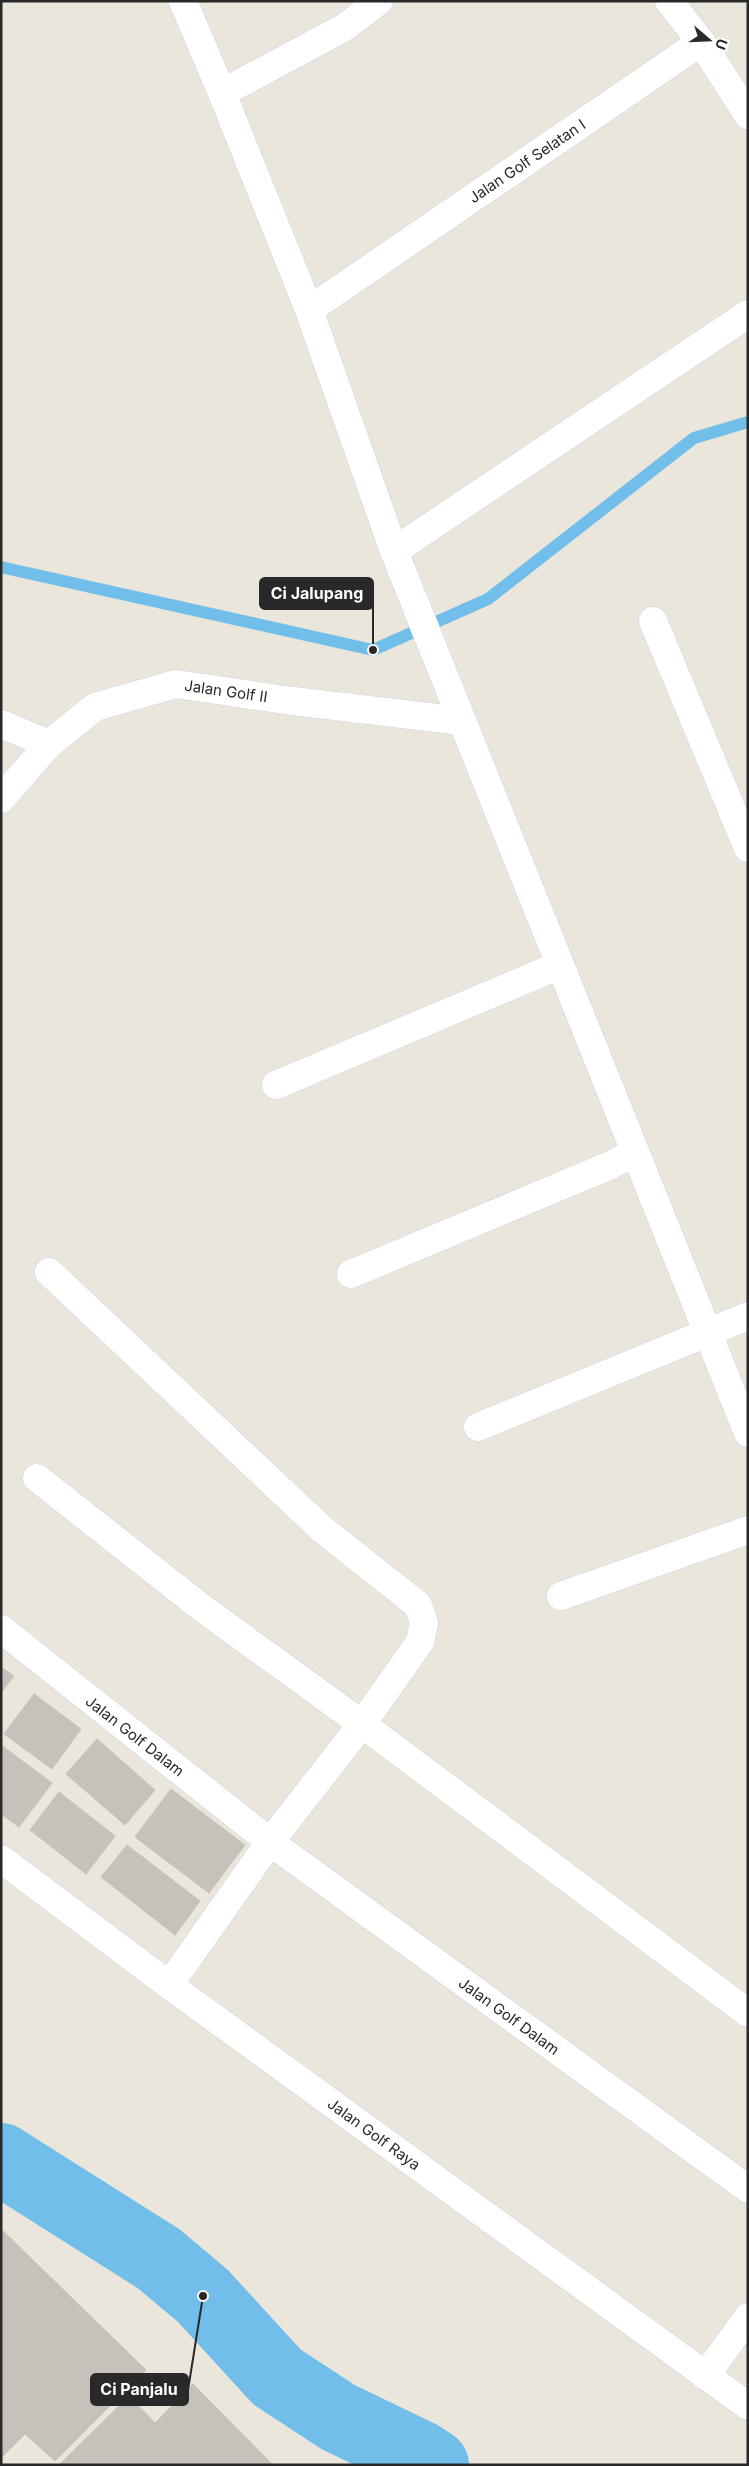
<svg xmlns="http://www.w3.org/2000/svg" width="749" height="2466" font-family="Inter,sans-serif">
<rect width="100%" height="100%" fill="#ebe6db"/>
<g fill="none" stroke-linecap="round" stroke-linejoin="round">
<path stroke="#71beea" stroke-width="12" d="M1,567L373,650L488,599L694,438L748,422"/>
<path stroke="#71beea" stroke-width="72" d="M1,2159L159,2259L203,2296L277,2377L338,2417L421,2457L433,2465"/>
</g>
<g fill="#c6c2bb" stroke="#c6c2b5">
<path d="M1,1667L14,1676L1,1693Z"/>
<path d="M34,1694L81,1729L52,1769L4,1734Z"/>
<path d="M97,1739L155,1790L125,1825L66,1774Z"/>
<path d="M1,1745L52,1783L19,1827L1,1814Z"/>
<path d="M171,1789L245,1845L209,1893L135,1837Z"/>
<path d="M59,1792L115,1836L86,1874L30,1830Z"/>
<path d="M127,1845L200,1901L175,1935L101,1877Z"/>
<path d="M1,2229L146,2370L55,2461L25,2434L1,2458Z"/>
<path d="M193,2384L273,2465H59L129,2396L155,2423Z"/>
</g>
<g fill="none" stroke-linecap="round" stroke-linejoin="round">
<defs>
<g id="minor">
<path d="M183,1L222,93L309,310L394,551L748,1433"/>
<path d="M669,1L701,42L748,115"/>
<path d="M222,93L345,27L379,1"/>
<path d="M309,310L701,42"/>
<path d="M394,551L748,314"/>
<path d="M653,621L748,848"/>
<path d="M1,724L49,744"/>
<path d="M1,799L49,744L95,707L176,684L285,700L461,721"/>
<path d="M276,1085L560,965"/>
<path d="M49,1272L322,1529L418,1605L424,1623L420,1642L362,1724L270,1842L169,1985"/>
<path d="M351,1274L611,1165L634,1152"/>
<path d="M478,1427L748,1316"/>
<path d="M37,1478L202,1608L362,1724L748,2013"/>
<path d="M561,1596L748,1530"/>
<path d="M1,1629L270,1842L748,2189"/>
<path d="M1,1859L169,1985L748,2406"/>
<path d="M705,2376L748,2317"/>
</g>
</defs>
<use href="#minor" stroke="#d1d2e2" stroke-width="29"/>
<use href="#minor" stroke="#fff" stroke-width="28"/>
</g>
<g text-anchor="middle" dominant-baseline="central" stroke-width="4" stroke-linejoin="round" paint-order="stroke">
<g font-size="15" fill="#292929" stroke="#fff">
<text transform="translate(527 161) rotate(-34)">Jalan Golf Selatan I</text>
<text transform="translate(226 691) rotate(8)">Jalan Golf II</text>
<text transform="translate(135 1736) rotate(38)">Jalan Golf Dalam</text>
<text transform="translate(509 2016) rotate(36)">Jalan Golf Dalam</text>
<text transform="translate(374 2134) rotate(36)">Jalan Golf Raya</text>
</g>
</g>
<path fill="none" stroke="#292929" stroke-width="2" d="M373 650L373 593M203 2296L188 2390"/>
<g fill="#292929" stroke="#fff" stroke-width="2">
<circle cx="373" cy="650" r="5"/>
<circle cx="203" cy="2296" r="5"/>
</g>
<g fill="#292929" stroke="#292929" stroke-width="2">
<rect x="260" y="578" width="113" height="31" rx="5"/>
<rect x="91" y="2374" width="97" height="31" rx="5"/>
</g>
<g font-size="16" text-anchor="middle" font-weight="bold" fill="#fff">
<text x="317" y="599">Ci Jalupang</text>
<text x="139" y="2395">Ci Panjalu</text>
</g>
<rect width="749" height="2466" fill="none" stroke="#292929" stroke-width="5"/>
<g transform="translate(709 40) rotate(109)" stroke="#ffffff" stroke-width="4" paint-order="stroke">
<path d="M0-4L9 19L0 12L-9 19Z" fill="#292929"/>
<text y="-8" font-size="14" font-weight="bold" text-anchor="middle" fill="#292929">U</text>
</g>
</svg>
